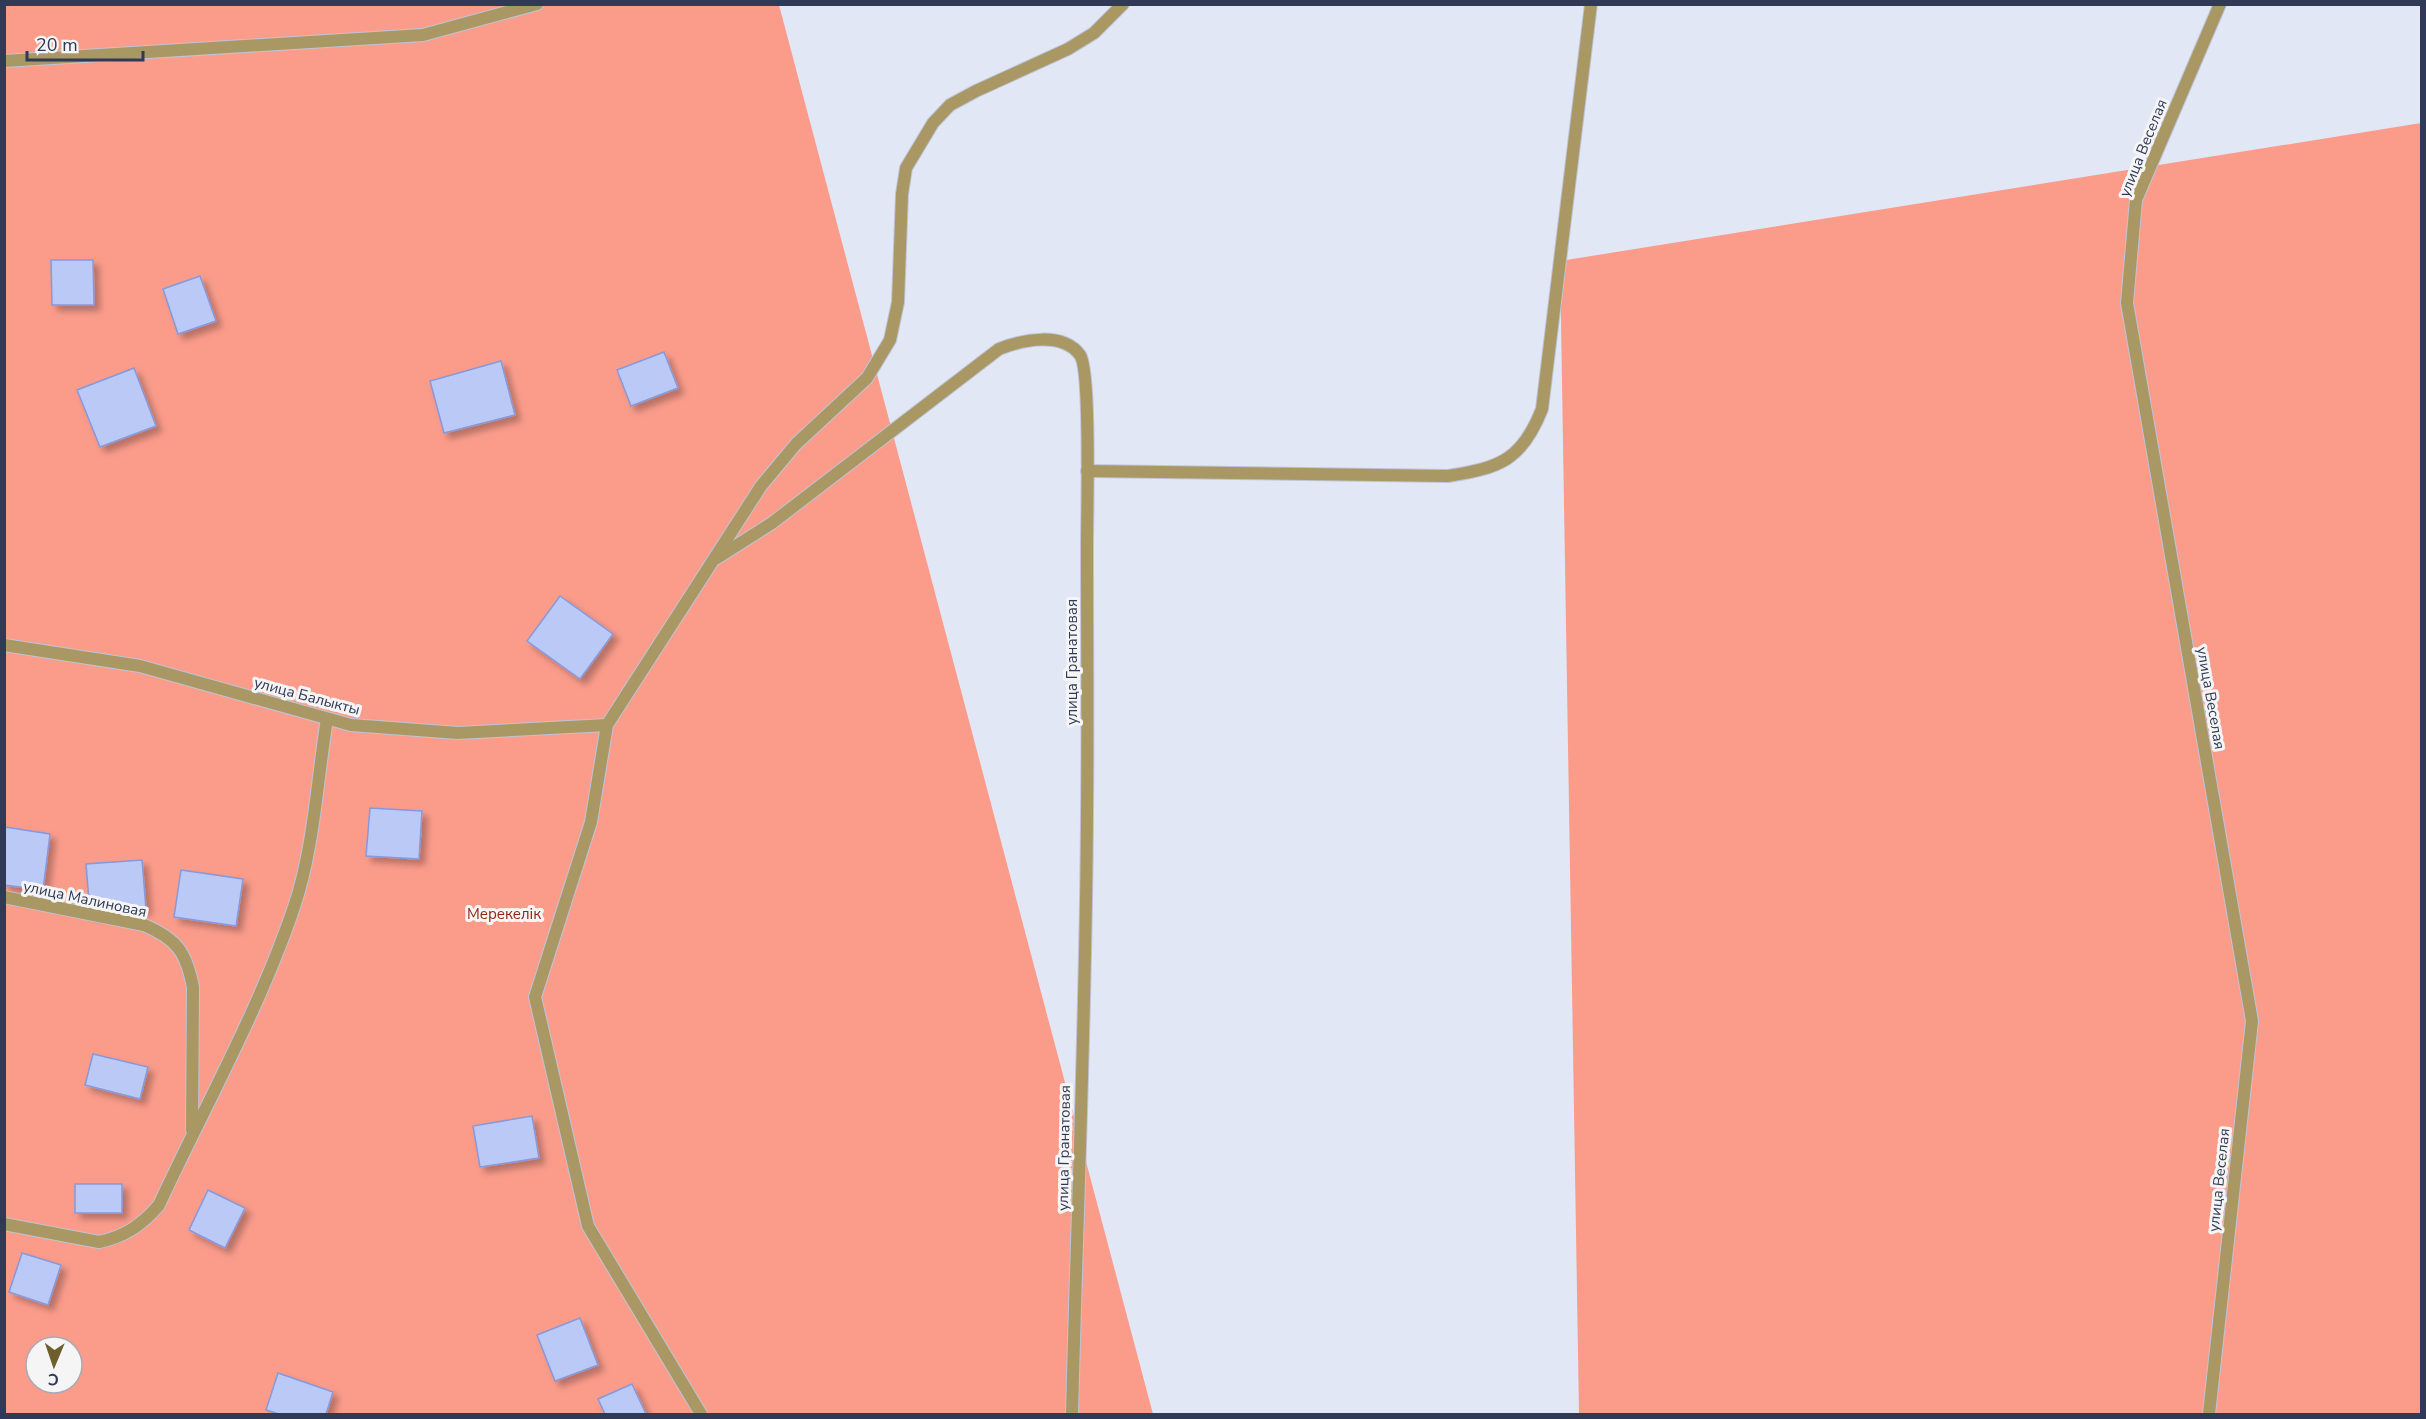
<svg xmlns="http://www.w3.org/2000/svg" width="2426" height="1419" font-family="'Nunito Sans',sans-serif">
<defs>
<filter id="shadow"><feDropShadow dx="5.5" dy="5.5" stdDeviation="3" flood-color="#0004"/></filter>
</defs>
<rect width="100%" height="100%" fill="#e2e7f6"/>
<g fill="#fb9c8b" fill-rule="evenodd">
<path d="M5,5H779L1153,1414H5ZM36,1347H72V1383H36Z"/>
<path d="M2421,123V1414H1579L1560,261Z"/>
</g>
<g fill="#bac9f6" stroke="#8599dc" stroke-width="1.5" filter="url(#shadow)">
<path d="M51,260H93L94,305H52Z"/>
<path d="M200,276L216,321L178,334L163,289Z"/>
<path d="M664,352L678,388L631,406L617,370Z"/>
<path d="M501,361L515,415L444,433L430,381Z"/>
<path d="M134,368L156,426L100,447L77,390Z"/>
<path d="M560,596L613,634L580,679L527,641Z"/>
<path d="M370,808L422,811L419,859L366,856Z"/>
<path d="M5,827L50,834L43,890L4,885Z"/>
<path d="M142,860L146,909L90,913L86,864Z"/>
<path d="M181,870L243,879L236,926L174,917Z"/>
<path d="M93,1054L148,1067L140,1099L85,1085Z"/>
<path d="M532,1116L539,1158L480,1167L473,1126Z"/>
<rect x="75" y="1184" width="47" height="29"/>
<path d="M208,1190L245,1208L225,1248L189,1230Z"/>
<path d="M22,1253L61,1265L48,1305L9,1292Z"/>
<path d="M580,1318L598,1365L555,1381L537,1335Z"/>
<path d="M278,1373L333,1392L326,1414H279L266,1410Z"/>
<path d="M632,1384L646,1414H605L598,1399Z"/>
</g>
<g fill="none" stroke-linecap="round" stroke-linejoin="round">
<defs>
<g id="minor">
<path d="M4,61L423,35L537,4"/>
<path d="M1087,471L1448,476C1500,468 1522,460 1542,409L1591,4"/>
<path d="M717,558L772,523L999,349C1022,340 1062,331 1080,355C1091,370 1087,517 1087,545C1087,635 1088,725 1087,815C1086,1015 1077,1215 1072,1414"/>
<path d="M4,645L140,666L351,725L458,733L607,725"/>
<path d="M4,897L144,925C177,939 186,952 193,987L192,1130"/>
<path d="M4,1224L99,1242C124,1237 142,1225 159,1205C204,1108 260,1008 294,907C314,848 317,780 327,719"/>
<path d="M701,1414L588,1226L535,997L591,822L607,725L761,486L796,444L867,378L890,340L898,302L902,194L906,168L933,123L950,105L976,91L1068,49L1094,33L1123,4"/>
<path d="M2209,1414L2252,1021L2127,303L2136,200L2220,4"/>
</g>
</defs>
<use href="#minor" stroke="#bec4d6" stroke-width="14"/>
<use href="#minor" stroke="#aa9864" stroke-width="12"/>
</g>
<g text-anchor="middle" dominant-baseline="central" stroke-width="6" stroke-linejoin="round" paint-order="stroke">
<g font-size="15" fill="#303955" stroke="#f5f5f5">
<text transform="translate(2143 148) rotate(-68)">улица Веселая</text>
<text transform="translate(1072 662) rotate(-90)">улица Гранатовая</text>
<text transform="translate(307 696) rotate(15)">улица Балыкты</text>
<text transform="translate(2211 698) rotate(80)">улица Веселая</text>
<text transform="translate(85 899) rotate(12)">улица Малиновая</text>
<text transform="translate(1064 1148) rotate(-89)">улица Гранатовая</text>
<text transform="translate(2219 1180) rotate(-84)">улица Веселая</text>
</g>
<g font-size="15" fill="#952012" stroke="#f5f5f5">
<text x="504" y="914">Мерекелік</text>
</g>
</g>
<rect width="2426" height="1419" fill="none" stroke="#303955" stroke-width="12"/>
<g transform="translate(54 1365) rotate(182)"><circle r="28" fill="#f5f5f5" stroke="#a6aab5" stroke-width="1.5"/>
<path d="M0-4.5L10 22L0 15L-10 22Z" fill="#6f5e2c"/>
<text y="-9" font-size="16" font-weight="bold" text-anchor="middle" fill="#303955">С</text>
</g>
<path d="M27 51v9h116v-9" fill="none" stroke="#303955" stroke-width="3"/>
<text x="36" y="51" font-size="18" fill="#303955" stroke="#f5f5f5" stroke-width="4.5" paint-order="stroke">20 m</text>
</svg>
